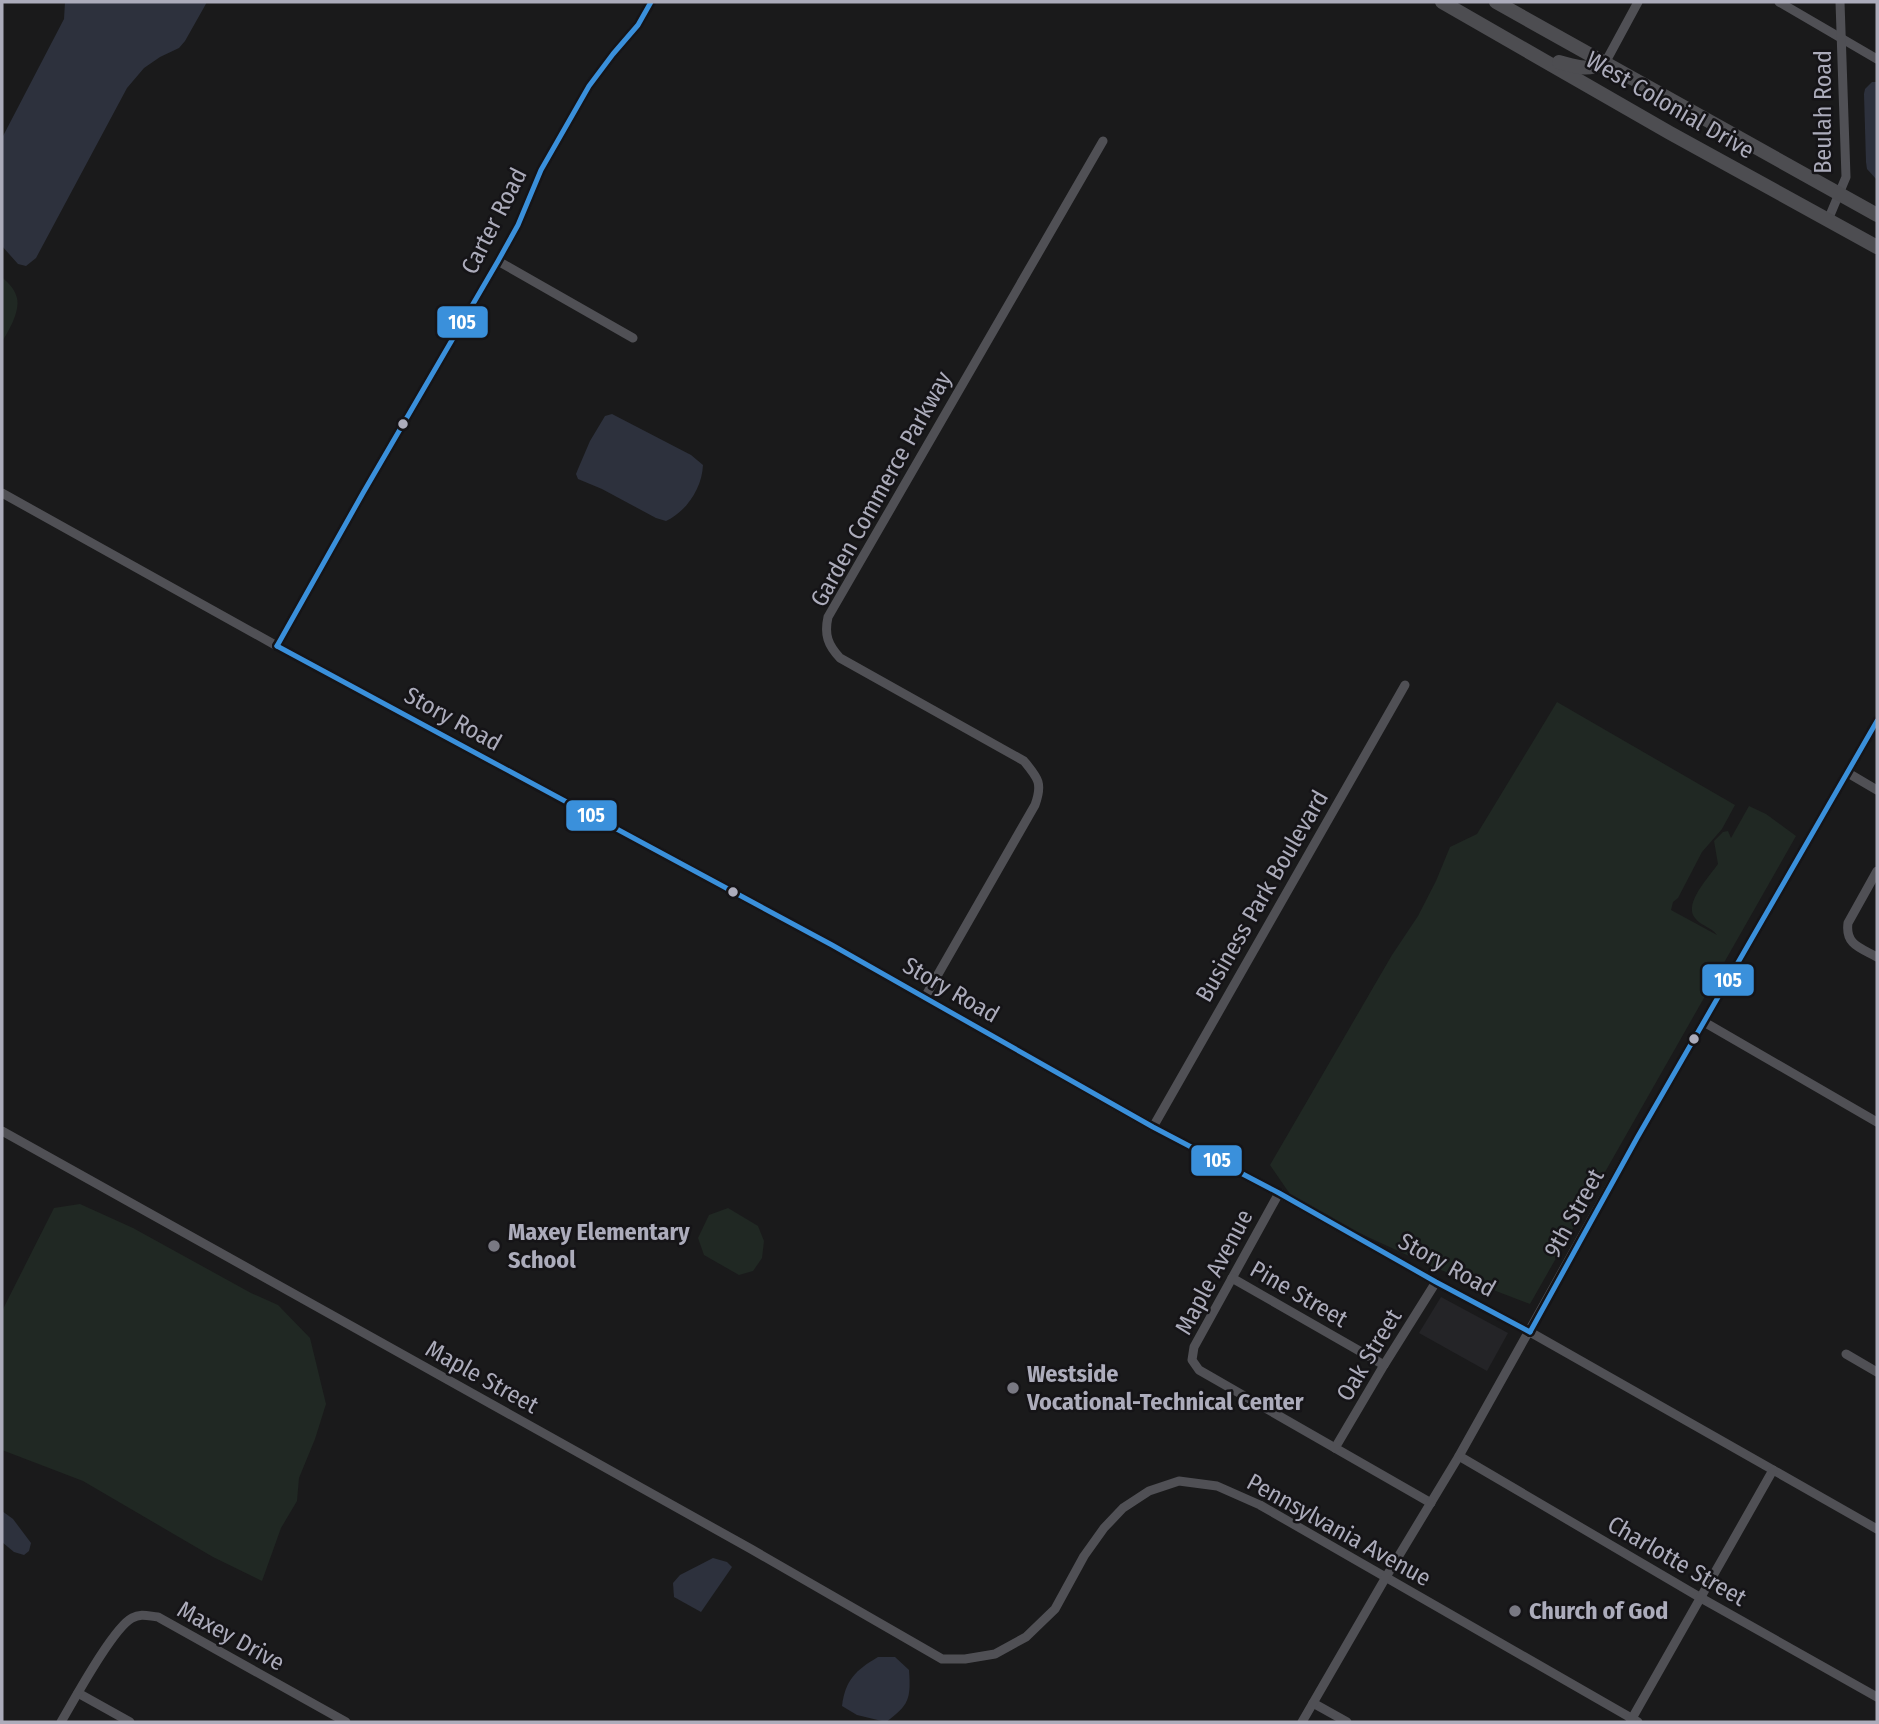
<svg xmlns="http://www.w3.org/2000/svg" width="1879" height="1724" font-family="'Fira Sans Condensed',sans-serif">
<rect width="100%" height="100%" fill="#1a1a1b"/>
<path fill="#242427" d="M1441,1297L1508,1333L1487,1371L1419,1333Z"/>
<g fill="#202823">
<path d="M2,277C7,282 14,288 16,295C22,309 9,330 2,342Z"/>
<path d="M1557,702L1735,805L1722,829L1702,852L1678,898L1673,902L1671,910L1717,935C1711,927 1701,926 1695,918C1683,904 1709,877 1718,864L1714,841L1723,832L1728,831L1731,838L1749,806L1766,814L1796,836L1530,1304L1433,1267L1331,1220L1294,1200L1270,1165L1392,955L1418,916L1436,881L1450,847L1477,834Z"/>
<path d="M80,1204L133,1228L251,1293L278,1305L310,1338L326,1404L315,1439L299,1478L297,1501L281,1528L262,1581L213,1557L83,1481L2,1450V1311L54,1208Z"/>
<path d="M728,1208L758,1226L764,1241L762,1258L753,1271L739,1275L704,1255L698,1238L709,1215Z"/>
</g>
<g fill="#2d313d">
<path d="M65,2H207L185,41L179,48L160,57L144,68L127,88L36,258L26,266L18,264L2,246V138L64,19Z"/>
<path d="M1872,82H1877V180L1867,169L1866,162L1864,94L1865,89Z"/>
<path d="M612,414L691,455L703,465C702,488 687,511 666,521L656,518L602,489L578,479L576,474L578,469L590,441L605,416Z"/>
<path d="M2,1511L13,1519L31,1543L29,1551L24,1555L14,1552L2,1542Z"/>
<path d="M713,1558L727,1562L732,1567L701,1612L674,1597L673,1583L680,1575Z"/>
<path d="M878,1657H895L909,1670C911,1699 909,1705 886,1722L857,1715L842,1706C845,1680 856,1670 878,1657Z"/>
</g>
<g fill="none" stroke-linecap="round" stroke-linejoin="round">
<g stroke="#505055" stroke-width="9">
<path d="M1779,2L1877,59"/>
<path d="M1605,63L1638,2"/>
<path d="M1828,220L1846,177L1840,2"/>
<path d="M498,261L633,338"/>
<path d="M2,493L277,646L832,945L1153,1127L1279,1193L1436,1282L1530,1332L1877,1529"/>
<path d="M277,646L363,493L498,261L518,225L541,170L589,86L613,54L638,25L651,2"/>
<path d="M1848,773L1877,790"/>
<path d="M1877,871L1848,923C1845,945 1861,948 1877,957"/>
<path d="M925,997L1035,805C1043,783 1038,778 1024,761L840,658C828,645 824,635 828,617L1103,141"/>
<path d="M1704,1022L1877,1122"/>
<path d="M1153,1127L1405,685"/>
<path d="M2,1131L751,1549L942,1659H965L995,1654L1026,1637L1055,1609L1084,1556L1104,1528L1123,1508L1149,1491L1179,1481L1217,1486L1260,1505L1638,1722"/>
<path d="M1279,1193L1194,1347L1192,1360L1199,1370L1431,1503"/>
<path d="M1232,1278L1384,1365"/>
<path d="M1846,1354L1877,1372"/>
<path d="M1335,1448L1384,1365L1436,1282"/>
<path d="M1459,1456L1701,1598L1877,1697"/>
<path d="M78,1693L130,1722"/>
<path d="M1313,1703L1347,1722"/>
<path d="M61,1722C74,1700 113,1628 132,1618C141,1613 148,1616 158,1617L346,1722"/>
<path d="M1302,1722L1386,1577L1459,1456L1637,1138L1877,721"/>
<path d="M1630,1722L1773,1470"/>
</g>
<g stroke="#4d4d51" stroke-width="14">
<path d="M1442,2L1670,133L1877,247"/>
<path d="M1496,2L1877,215"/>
<path d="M1559,62C1578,67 1586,71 1605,63"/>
</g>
<defs>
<g id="bus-1">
<path d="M277,646L832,945L1153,1127L1279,1193L1436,1282L1530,1332"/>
<path d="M277,646L363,493L498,261L518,225L541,170L589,86L613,54L638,25L651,2"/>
<path d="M1530,1332L1637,1138L1877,721"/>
</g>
</defs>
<use href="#bus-1" stroke="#151417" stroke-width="10"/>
<use href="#bus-1" stroke="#3a90db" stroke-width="5"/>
</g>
<g fill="#acacbb" stroke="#151417" stroke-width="2.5">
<circle cx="403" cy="424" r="6"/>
<circle cx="733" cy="892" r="6"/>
<circle cx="1694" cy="1039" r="6"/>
</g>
<g fill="#797983" stroke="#151417" stroke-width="2.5">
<circle cx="494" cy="1246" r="7"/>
<circle cx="1013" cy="1388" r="7"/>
<circle cx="1515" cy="1611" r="7"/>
</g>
<g text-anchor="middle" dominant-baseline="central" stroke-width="5" stroke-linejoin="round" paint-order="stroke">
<g font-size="24" fill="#acacbb" stroke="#151417">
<text transform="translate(1670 105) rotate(30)">West Colonial Drive</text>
<text transform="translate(1823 112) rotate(-90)">Beulah Road</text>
<text transform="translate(494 221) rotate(-63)">Carter Road</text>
<text transform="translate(881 489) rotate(-61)">Garden Commerce Parkway</text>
<text transform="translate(453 719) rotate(29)">Story Road</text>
<text transform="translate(1262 896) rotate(-60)">Business Park Boulevard</text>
<text transform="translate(951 990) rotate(30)">Story Road</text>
<text transform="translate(1574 1213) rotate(-61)">9th Street</text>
<text transform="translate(1447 1265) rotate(29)">Story Road</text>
<text transform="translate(1214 1272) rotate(-62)">Maple Avenue</text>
<text transform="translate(1299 1294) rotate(30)">Pine Street</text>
<text transform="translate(1369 1355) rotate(-59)">Oak Street</text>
<text transform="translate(482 1377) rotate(29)">Maple Street</text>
<text transform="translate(1339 1530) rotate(29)">Pennsylvania Avenue</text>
<text transform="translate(1677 1561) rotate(30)">Charlotte Street</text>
<text transform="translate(231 1636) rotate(29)">Maxey Drive</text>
</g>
<g font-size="24" font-weight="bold" fill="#acacbb" stroke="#151417" text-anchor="start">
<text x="508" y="1232">Maxey Elementary<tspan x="508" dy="28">School</tspan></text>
<text x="1027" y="1374">Westside<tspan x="1027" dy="28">Vocational-Technical Center</tspan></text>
<text x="1529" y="1611">Church of God</text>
</g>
</g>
<g stroke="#151417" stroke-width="2.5">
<rect x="436" y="305" width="53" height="34" rx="7" fill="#3a90db"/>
<rect x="565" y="799" width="53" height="33" rx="7" fill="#3a90db"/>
<rect x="1701" y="963" width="54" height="34" rx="7" fill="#3a90db"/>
<rect x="1190" y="1144" width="53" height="33" rx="7" fill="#3a90db"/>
</g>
<g font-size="19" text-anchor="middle" font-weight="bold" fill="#fff">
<text x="462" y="329">105</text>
<text x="591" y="822">105</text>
<text x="1728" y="987">105</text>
<text x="1217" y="1167">105</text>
</g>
<rect width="1879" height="1724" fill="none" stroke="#acacbb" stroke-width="7"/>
</svg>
